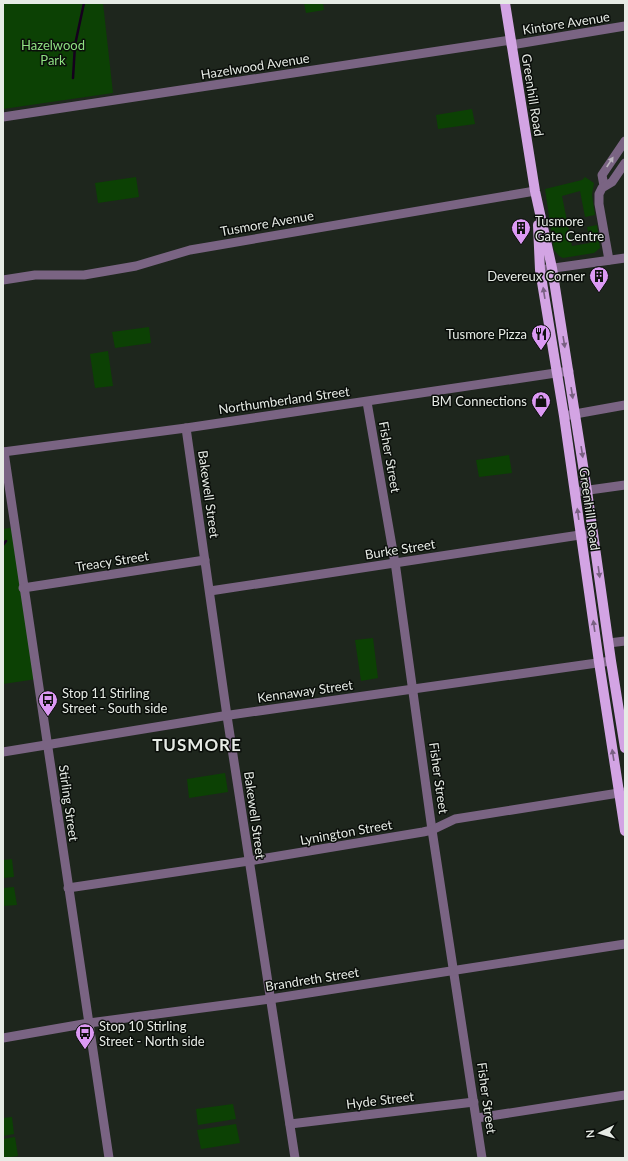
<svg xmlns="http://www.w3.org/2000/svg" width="628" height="1161" font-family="Lato,sans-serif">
<rect width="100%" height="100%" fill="#1e261d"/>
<g fill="#0c4104">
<path d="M3,3H103L113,93L3,109Z"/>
<path d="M304,3H323L324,10L306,13Z"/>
<path d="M472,109L475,124L438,129L436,115Z"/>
<path d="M136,177L139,197L98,203L95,183Z"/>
<path d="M585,177L594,183L592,195L595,215L585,217L580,191L562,196L572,246L590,243L587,227L597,225L600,248L594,253L563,258L559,256L554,250L545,189L582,180Z"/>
<path d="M149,327L151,343L115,348L112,332Z"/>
<path d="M108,351L113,386L95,388L90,354Z"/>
<path d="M509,455L512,473L479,477L476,460Z"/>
<path d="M15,527L37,679L3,684V529Z"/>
<path d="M373,638L378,678L361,681L355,640Z"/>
<path d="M225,773L228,792L189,798L187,779Z"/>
<path d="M12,859L14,877L3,878V860Z"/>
<path d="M14,887L17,905L3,906V888Z"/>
<path d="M233,1104L236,1119L198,1125L196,1109Z"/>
<path d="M12,1117L14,1134L3,1136V1118Z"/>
<path d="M236,1124L240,1143L201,1149L197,1130Z"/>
<path d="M15,1137L18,1156L3,1158V1139Z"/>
</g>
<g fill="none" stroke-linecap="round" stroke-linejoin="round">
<g stroke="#15001d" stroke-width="2.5">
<path d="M73,78L75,45L84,3"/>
<path d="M3,545L6,541"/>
</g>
<g stroke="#7a6483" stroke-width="9">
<path d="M511,45L625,26"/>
<path d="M3,117L511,40"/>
<path d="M604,186L602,175L625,141"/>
<path d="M609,260L599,204V194L602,188L612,182L625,163"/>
<path d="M540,270L625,258"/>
<path d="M3,280L35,275H84L136,266L190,250L535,191"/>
<path d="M367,402L396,569L432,830L482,1158"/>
<path d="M564,416L625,405"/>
<path d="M186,428L227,716L295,1158"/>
<path d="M3,452L186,428L569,371"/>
<path d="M4,452L109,1158"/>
<path d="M575,492L625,485"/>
<path d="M23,588L205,560"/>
<path d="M210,591L593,533"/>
<path d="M609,643L625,641"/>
<path d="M3,752L223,716L611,661"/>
<path d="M68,888L249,861L423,832L432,830L455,819L625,792"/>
<path d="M3,1038L89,1023L270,999L625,944"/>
<path d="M477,1118L625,1095"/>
<path d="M290,1124L474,1102"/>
</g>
<g stroke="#d3a4e4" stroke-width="10">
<path d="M505,3L535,191L552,268L587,491L611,661L625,748"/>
<path d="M538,225L540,270L564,416L599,662L625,831"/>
</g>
</g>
<defs><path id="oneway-solid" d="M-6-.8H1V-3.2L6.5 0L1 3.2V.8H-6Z"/></defs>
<use fill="#bbb5be" href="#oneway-solid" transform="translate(610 162) rotate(-57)"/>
<g fill="#796082">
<use href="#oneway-solid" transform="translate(544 293) rotate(-99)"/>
<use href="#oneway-solid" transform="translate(564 342) rotate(81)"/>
<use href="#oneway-solid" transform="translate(572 393) rotate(81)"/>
<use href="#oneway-solid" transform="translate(582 452) rotate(81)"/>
<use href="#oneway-solid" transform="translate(578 514) rotate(-98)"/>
<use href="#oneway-solid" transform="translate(599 572) rotate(82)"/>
<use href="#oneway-solid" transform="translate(594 626) rotate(-98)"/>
<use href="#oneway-solid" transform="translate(613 755) rotate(-99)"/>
</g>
<defs>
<symbol id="building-pin" viewBox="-11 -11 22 30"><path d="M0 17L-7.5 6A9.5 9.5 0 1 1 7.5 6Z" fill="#dc99f4" stroke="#0a0e0a"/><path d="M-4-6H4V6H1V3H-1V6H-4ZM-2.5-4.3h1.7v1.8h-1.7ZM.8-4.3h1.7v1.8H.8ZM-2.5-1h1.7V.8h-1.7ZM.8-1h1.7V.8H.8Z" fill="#111"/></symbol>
<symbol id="restaurant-pin" viewBox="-11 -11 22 30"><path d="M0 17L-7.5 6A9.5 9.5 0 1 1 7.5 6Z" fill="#dc99f4" stroke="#0a0e0a"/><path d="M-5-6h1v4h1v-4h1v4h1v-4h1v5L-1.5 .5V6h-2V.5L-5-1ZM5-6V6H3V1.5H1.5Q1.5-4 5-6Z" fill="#111"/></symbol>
<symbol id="shop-pin" viewBox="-11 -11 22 30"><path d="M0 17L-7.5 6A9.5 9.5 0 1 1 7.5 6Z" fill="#dc99f4" stroke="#0a0e0a"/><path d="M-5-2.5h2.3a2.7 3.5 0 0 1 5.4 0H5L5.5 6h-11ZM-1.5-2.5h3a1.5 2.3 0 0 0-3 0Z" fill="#111"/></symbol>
<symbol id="bus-pin" viewBox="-11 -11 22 30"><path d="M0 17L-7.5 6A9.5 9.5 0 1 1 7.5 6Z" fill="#dc99f4" stroke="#0a0e0a"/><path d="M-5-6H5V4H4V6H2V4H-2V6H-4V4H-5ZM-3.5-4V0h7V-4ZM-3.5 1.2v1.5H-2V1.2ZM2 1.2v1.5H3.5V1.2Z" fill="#111"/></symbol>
</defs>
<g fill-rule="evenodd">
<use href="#building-pin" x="510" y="217" width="22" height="30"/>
<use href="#building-pin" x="588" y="265" width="22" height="30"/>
<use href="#restaurant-pin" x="530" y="323" width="22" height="30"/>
<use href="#shop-pin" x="530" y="390" width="22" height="30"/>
<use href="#bus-pin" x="37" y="689" width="22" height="30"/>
<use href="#bus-pin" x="74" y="1022" width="22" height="30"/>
</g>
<g text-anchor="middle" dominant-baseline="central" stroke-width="3" stroke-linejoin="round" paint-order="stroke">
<g font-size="13" fill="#e6ebe5" stroke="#0a0e0a">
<text transform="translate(566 23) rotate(-9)">Kintore Avenue</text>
<text transform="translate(255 66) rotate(-9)">Hazelwood Avenue</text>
<text transform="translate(533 95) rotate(81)">Greenhill Road</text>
<text transform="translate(267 223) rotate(-10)">Tusmore Avenue</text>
<text transform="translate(284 400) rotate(-8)">Northumberland Street</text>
<text transform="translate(390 457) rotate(80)">Fisher Street</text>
<text transform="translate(209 494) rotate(82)">Bakewell Street</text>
<text transform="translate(590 509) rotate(82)">Greenhill Road</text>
<text transform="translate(400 549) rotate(-9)">Burke Street</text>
<text transform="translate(112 561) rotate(-9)">Treacy Street</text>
<text transform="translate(305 691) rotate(-8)">Kennaway Street</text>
<text transform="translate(439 778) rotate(82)">Fisher Street</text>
<text transform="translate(69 803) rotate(82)">Stirling Street</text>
<text transform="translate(255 815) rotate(82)">Bakewell Street</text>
<text transform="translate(346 832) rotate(-10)">Lynington Street</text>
<text transform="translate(312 979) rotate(-9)">Brandreth Street</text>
<text transform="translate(487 1098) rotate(82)">Fisher Street</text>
<text transform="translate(380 1100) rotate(-7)">Hyde Street</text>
</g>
<g font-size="13" fill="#8fe082" stroke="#0a0e0a">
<text x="53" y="45">Hazelwood<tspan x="53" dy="15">Park</tspan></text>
</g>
<g font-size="13" fill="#e6ebe5" stroke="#0a0e0a" text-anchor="start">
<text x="535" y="221">Tusmore<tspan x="535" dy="15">Gate Centre</tspan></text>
<text x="585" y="276" text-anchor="end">Devereux Corner</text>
<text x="527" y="334" text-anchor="end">Tusmore Pizza</text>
<text x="527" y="401" text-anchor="end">BM Connections</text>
<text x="62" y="693">Stop 11 Stirling<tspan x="62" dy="15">Street - South side</tspan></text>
<text x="99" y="1026">Stop 10 Stirling<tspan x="99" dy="15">Street - North side</tspan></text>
</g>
<g font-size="17" font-weight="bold" letter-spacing="1" fill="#e6ebe5" stroke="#0a0e0a">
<text x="197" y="744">TUSMORE</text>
</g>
</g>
<rect width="628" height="1161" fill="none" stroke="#e6ebe5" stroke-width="8"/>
<g transform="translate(600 1133) rotate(265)" stroke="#0a0e0a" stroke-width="3" paint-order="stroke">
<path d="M0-3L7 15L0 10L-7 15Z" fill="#e6ebe5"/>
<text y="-6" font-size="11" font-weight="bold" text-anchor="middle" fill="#e6ebe5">N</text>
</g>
</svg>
